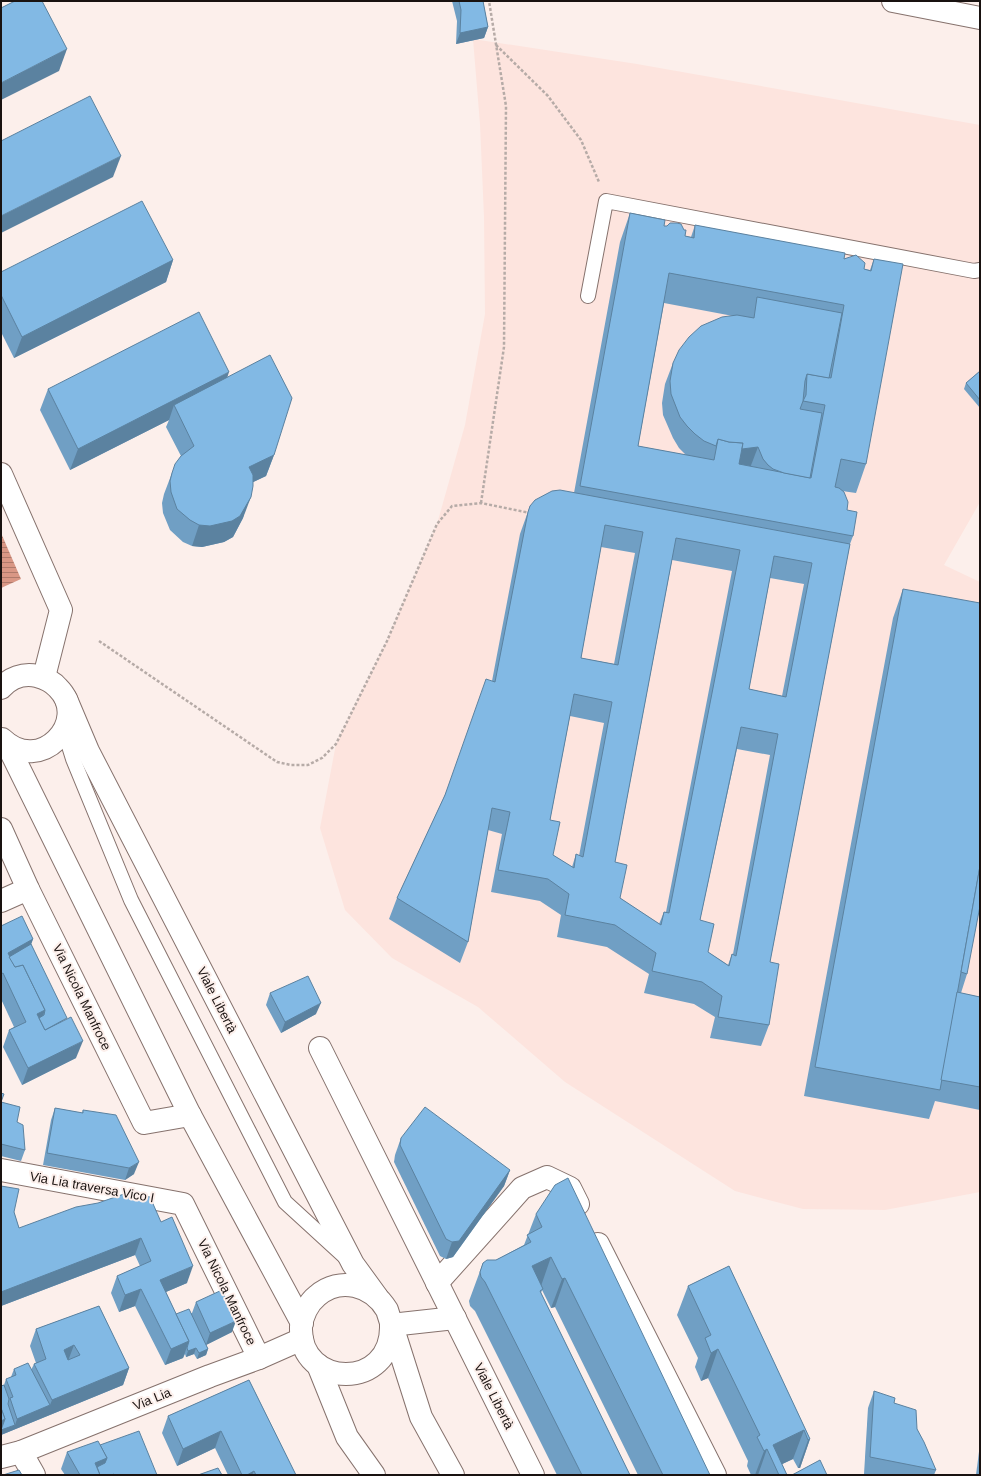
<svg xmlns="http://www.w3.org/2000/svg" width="981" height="1476" font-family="Helvetica,sans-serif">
<defs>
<pattern id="water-rules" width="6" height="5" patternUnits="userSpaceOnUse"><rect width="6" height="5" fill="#d99785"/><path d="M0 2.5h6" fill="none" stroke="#af7a6b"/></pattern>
</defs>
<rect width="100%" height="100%" fill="#fcefeb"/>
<path fill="#fde4de" d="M473,39L637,64L980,125V502L944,565L980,582V1192L885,1210L803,1209L735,1191L565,1082L478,1007L392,958L345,910L320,828L336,744L387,641L437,524L465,425L485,314L484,217L480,124Z"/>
<path fill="url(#water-rules)" d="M1,533L21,579L1,588Z"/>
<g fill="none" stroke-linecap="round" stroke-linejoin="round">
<defs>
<g id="service">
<path d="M588,296L606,201L974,271L980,270"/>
<path d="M64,730L73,759L131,900L285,1202L344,1256"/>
</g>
<g id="minor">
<path d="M1,474L61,610L44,677"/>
<path d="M1,829L28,889L144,1123L190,1115"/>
<path d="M1,901L28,889"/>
<path d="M320,1048L533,1475"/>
<path d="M1,1170L183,1204L259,1358"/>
<path d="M598,1244L715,1475"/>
<path d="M437,1283L522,1188L547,1177L570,1188L578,1204"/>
<path d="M391,1325L455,1318"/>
<path d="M21,1452L34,1475"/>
</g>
<g id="tertiary">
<path d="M1,688C10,678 23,673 37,676C45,678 52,681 58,688C91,721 40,776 2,739"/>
<path d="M66,699L88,751L353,1264L377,1297"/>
<path d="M7,744L190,1115L302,1323"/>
<path d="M391,1325C393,1391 299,1389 301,1327C302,1316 308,1303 317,1296C340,1276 372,1285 387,1310L421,1417L453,1475"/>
<path d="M318,1365L347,1437L374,1475"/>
<path d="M1,1457L21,1452L210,1376L259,1358L302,1339"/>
</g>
<path id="motorway" d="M893,1L980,18"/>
</defs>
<use href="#service" stroke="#86726d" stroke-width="16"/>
<use href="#minor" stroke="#86726d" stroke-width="24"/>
<use href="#tertiary" stroke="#86726d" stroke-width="24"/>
<use href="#motorway" stroke="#86726d" stroke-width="24"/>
<g stroke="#b6aba7" stroke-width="2.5" stroke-dasharray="3 2" stroke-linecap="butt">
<path d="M496,45L548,96L581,140L599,182"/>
<path d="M481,503L504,347L506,106L489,1"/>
<path d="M99,641L277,762L291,765H308L322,758L336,744L387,641L437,524L452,506L481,503L530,513"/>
</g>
<use href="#service" stroke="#fff" stroke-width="14"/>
<use href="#minor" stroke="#fff" stroke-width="22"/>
<use href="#tertiary" stroke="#fff" stroke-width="22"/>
<use href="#motorway" stroke="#fff" stroke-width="22"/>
</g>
<g fill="#709fc4" fill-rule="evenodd">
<path d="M452,1H483L488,27L484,38L456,44L457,21Z"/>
<path d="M630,213L664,226L685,236L691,237L695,225L844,259L864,269L870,270L874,259L866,464L856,493L842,491L853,536L850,544L770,962L769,1025L761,1046L710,1038L715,1017L694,1004L644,993L649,974L607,947L557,937L561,915L540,901L491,892L502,834L488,830L468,942L460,963L389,919L397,898L444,797L492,681L520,534L530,506L574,493L620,242ZM664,303L733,316L673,363L665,384L662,403L663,415L673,438L679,448L686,455L638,446ZM601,547L635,553L614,664L581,658ZM672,560L732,571L666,912H664L659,924L620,898L615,862ZM770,578L804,584L782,696L749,689ZM570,716L604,723L579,856L576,854L572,867L553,855L550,820ZM737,749L770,755L733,954H732L728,965L708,952L700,920Z"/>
<path d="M173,260L166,282L14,358L1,332V272Z"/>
<path d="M980,371V408L964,389L966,383Z"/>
<path d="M228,377L274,455L266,476L253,482L243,518L233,537L224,542L202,547L192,546L183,542L170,530L163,513L162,503L164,494L172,473L181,456L166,427L169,420L70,470L40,410L48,389Z"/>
<path d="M903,589L967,974L961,993L980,997V1110L935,1101L929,1119L804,1096L893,618Z"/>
<path d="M1,926L33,939L31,944L76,1058L22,1085L3,1047L9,1030L14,1027L1,999Z"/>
<path d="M270,993L316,1014L281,1033L266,1005Z"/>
<path d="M1,1093V1102L17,1122L25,1150L21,1161L1,1156Z"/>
<path d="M55,1108L82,1113L83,1110L134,1174L125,1180L43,1165L51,1120Z"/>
<path d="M401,1138L510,1170L504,1186L453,1257L446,1259L440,1256L394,1162L395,1155Z"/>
<path d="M1,1186L14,1212L19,1228L161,1222L187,1283L166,1292L176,1314L192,1313L196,1302L232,1332L206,1345L208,1349L206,1355L197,1359L194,1354L186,1357L185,1354L183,1358L165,1365L135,1306L119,1312L111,1293L117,1276L140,1266L135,1255L1,1306Z"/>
<path d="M536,1214L710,1475H638L555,1307L551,1308L542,1290L541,1293L630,1475H557L475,1311L470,1306L469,1301L483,1263L496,1260L524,1245Z"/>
<path d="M729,1266L810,1439L800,1468H798L793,1459L782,1464L787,1475H751L747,1466L748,1461L708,1378L701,1381L695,1367L698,1358L677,1315L688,1286Z"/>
<path d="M99,1306L129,1368L123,1385L1,1435V1386L4,1385L6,1379L11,1377L14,1369L31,1370L34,1364L36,1363L30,1346L36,1329Z"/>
<path d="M249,1380L296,1475H228L215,1448L177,1466L162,1433L168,1416Z"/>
<path d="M874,1391L894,1403L917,1429L936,1470L934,1475H868L864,1474L868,1408Z"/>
<path d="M980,1444V1475H976Z"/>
<path d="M100,1445L157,1475H65L61,1469L67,1452Z"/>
</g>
<g fill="#5b82a0">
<path d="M488,27L484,38L456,44L460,33Z"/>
<path d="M67,49L59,71L1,100V83Z"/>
<path d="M121,156L113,177L1,233V216Z"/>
<path d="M173,260L166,282L14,358L22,337Z"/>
<path d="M229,372L222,394L174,405L169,420L70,470L78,449Z"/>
<path d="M758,447L750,468L725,472L733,450Z"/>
<path d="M274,455L266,476L241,488L249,467Z"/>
<path d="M251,497L243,518L233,537L224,542L202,547L192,546L199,525Z"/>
<path d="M33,939L27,956L9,966L8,953Z"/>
<path d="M321,1003L316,1014L281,1033L285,1022Z"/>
<path d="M45,1010L39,1027L37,1014Z"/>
<path d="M83,1041L76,1058L22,1085L28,1068Z"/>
<path d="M139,1162L134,1174L125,1180L129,1168Z"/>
<path d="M510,1170L504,1186L453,1257L446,1259L452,1242Z"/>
<path d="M141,1238L135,1255L1,1306V1292Z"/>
<path d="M551,1257L541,1286L532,1266Z"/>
<path d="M193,1266L187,1283L154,1297L160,1280Z"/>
<path d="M565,1278L555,1307L551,1308L562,1279Z"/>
<path d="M141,1289L135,1306L119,1312L125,1295Z"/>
<path d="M236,1321L232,1332L206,1345L210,1333Z"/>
<path d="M189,1341L183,1358L165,1365L171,1349Z"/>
<path d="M74,1345L68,1361L64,1350Z"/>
<path d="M196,1348L194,1354L186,1357L188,1351Z"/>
<path d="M208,1349L206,1355L197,1359L199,1353Z"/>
<path d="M718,1349L708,1378L701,1381L711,1353Z"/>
<path d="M129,1368L123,1385L1,1435V1430L15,1425L17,1419L50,1405L52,1400Z"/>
<path d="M5,1419L1,1431V1421Z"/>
<path d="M804,1430L793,1459L776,1467L773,1445Z"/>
<path d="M221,1431L215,1448L177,1466L183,1449Z"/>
<path d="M810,1439L800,1468H798L808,1440Z"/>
<path d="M767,1449L758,1475H755L764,1451Z"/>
<path d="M107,1458L101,1475L95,1463Z"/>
<path d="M254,1471L252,1475H247Z"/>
</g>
<g fill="#82b9e4" stroke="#5b82a0" fill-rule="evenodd">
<path d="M15,1H42L67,49L1,83V8Z"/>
<path d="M459,1H483L488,27L460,33L461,10Z"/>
<path d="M90,96L121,156L1,216V141Z"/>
<path d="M142,201L173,260L22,337L1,295V272Z"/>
<path d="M630,213L665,220L664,226H667L670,223H677L681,224L684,230H686L685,236L694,238L695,225L845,253L844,259L856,255L865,263L864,269L871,271L874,259L903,264L866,464L841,459L835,487L839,488L844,492L848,502L847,510L857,512L853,536L580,486ZM669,273L844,305L831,378L807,374L806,395L803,401L825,405L811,478L739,464L743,443L729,442L718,439L714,460L638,446Z"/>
<path d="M757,297L842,313L829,378L807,374L805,381L803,401L800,409L822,413L810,478L784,473L773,469L768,465L763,459L758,447L742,449L743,443L729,442L718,439L716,446L704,441L695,434L687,426L680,417L671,394L670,381L673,363L679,350L689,337L701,326L722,317L737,315L754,318Z"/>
<path d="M199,312L229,372L78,449L48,389Z"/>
<path d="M270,355L292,398L274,455L249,467L253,475V486L251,497L240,516L232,521L210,526L199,525L190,520L177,509L171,492L170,481L172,473L175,464L181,456L194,446L174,405Z"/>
<path d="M980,371V400L966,383Z"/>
<path d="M560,490L850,544L770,962L779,964L769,1025L718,1017L722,996L702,982L652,971L656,953L615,925L565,915L569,894L548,879L498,870L510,812L492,808L468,942L397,898L445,795L486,679L495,682L528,512L530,506L535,500L552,491ZM605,525L643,532L618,665L581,658ZM676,538L740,550L669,913L664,912L661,925L620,898L627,865L615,862ZM774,556L812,563L786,697L749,689ZM574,694L612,702L583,857L576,854L574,868L553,855L560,822L550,820ZM741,727L778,734L736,956L732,954L729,966L708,952L714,924L700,920Z"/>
<path d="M903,589L980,603V866L940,1090L815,1067Z"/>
<path d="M980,866V906L967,974L961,972Z"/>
<path d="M22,916L33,939L8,953L15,967L23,965L45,1010L37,1014L45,1030L71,1017L83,1041L28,1068L9,1030L26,1022L3,973L1,974V926Z"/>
<path d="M31,944L67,1018L45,1030L39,1018L44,1015L45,1010L23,965L15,967L9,957Z"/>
<path d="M308,976L321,1003L285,1022L270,993Z"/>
<path d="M957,992L980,997V1087L941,1080Z"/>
<path d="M1,1093L4,1094L1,1102L20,1107L17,1122L23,1125L25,1150L1,1144Z"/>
<path d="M425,1107L510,1170L459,1241L452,1242L446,1239L400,1145L401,1138Z"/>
<path d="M55,1108L83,1113V1110L116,1115L139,1162L129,1168L47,1153Z"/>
<path d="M568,1178L710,1475H663L565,1278L562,1279L551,1257L532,1266L543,1289L540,1291L630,1475H582L485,1282L481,1277L480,1272L483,1263L487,1260H496L531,1242L527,1235L542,1227L536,1214L555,1185Z"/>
<path d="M1,1186L19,1189L14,1212L19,1228L76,1207L98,1203L124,1194L150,1197L161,1222L172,1217L193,1266L160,1280L189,1341L171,1349L141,1289L125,1295L117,1276L151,1261L141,1238L1,1292Z"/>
<path d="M729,1266L810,1439L808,1440L804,1430L773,1445L787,1475H779L767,1449L764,1451L757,1437L760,1435L718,1349L711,1353L705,1338L711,1335L688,1286Z"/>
<path d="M222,1290L236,1321L210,1333L196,1302Z"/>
<path d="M99,1306L129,1368L52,1400L34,1364L46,1359L36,1329ZM74,1345L80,1355L68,1360L64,1350Z"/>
<path d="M189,1309L208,1349L199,1353L196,1348L188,1351L187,1348L189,1341L176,1314Z"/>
<path d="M28,1363L50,1405L17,1419L10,1398L13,1397L6,1379L16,1375L14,1369Z"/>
<path d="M249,1380L296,1475H256L254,1471L247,1475H242L221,1431L183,1449L168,1416Z"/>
<path d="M4,1385L9,1399L8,1404L15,1425L1,1430L5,1419L1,1408V1386Z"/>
<path d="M874,1391L895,1398L894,1403L916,1410L917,1429L924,1442L936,1470L870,1457Z"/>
<path d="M1,1408L5,1419L1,1421Z"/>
<path d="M139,1431L157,1475H115L114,1474L112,1475H100L97,1467L105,1463L107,1458L100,1445Z"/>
<path d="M98,1441L107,1458L95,1463L100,1475H80L67,1452Z"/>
<path d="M820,1460L827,1475H792Z"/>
<path d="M218,1468L222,1475H198Z"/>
<path d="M19,1470L22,1475H3Z"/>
</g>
<g text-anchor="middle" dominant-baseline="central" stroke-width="4" stroke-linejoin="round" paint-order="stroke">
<g font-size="13" fill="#191210" stroke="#fcefeb">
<text transform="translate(82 997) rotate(64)">Via Nicola Manfroce</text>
<text transform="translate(217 1000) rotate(63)">Viale Libertà</text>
<text transform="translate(92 1187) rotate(10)">Via Lia traversa Vico I</text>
<text transform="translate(227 1292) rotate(64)">Via Nicola Manfroce</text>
<text transform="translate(494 1396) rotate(63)">Viale Libertà</text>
<text transform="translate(152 1399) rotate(-22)">Via Lia</text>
</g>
</g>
<rect width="981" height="1476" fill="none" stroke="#191210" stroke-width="4"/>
</svg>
